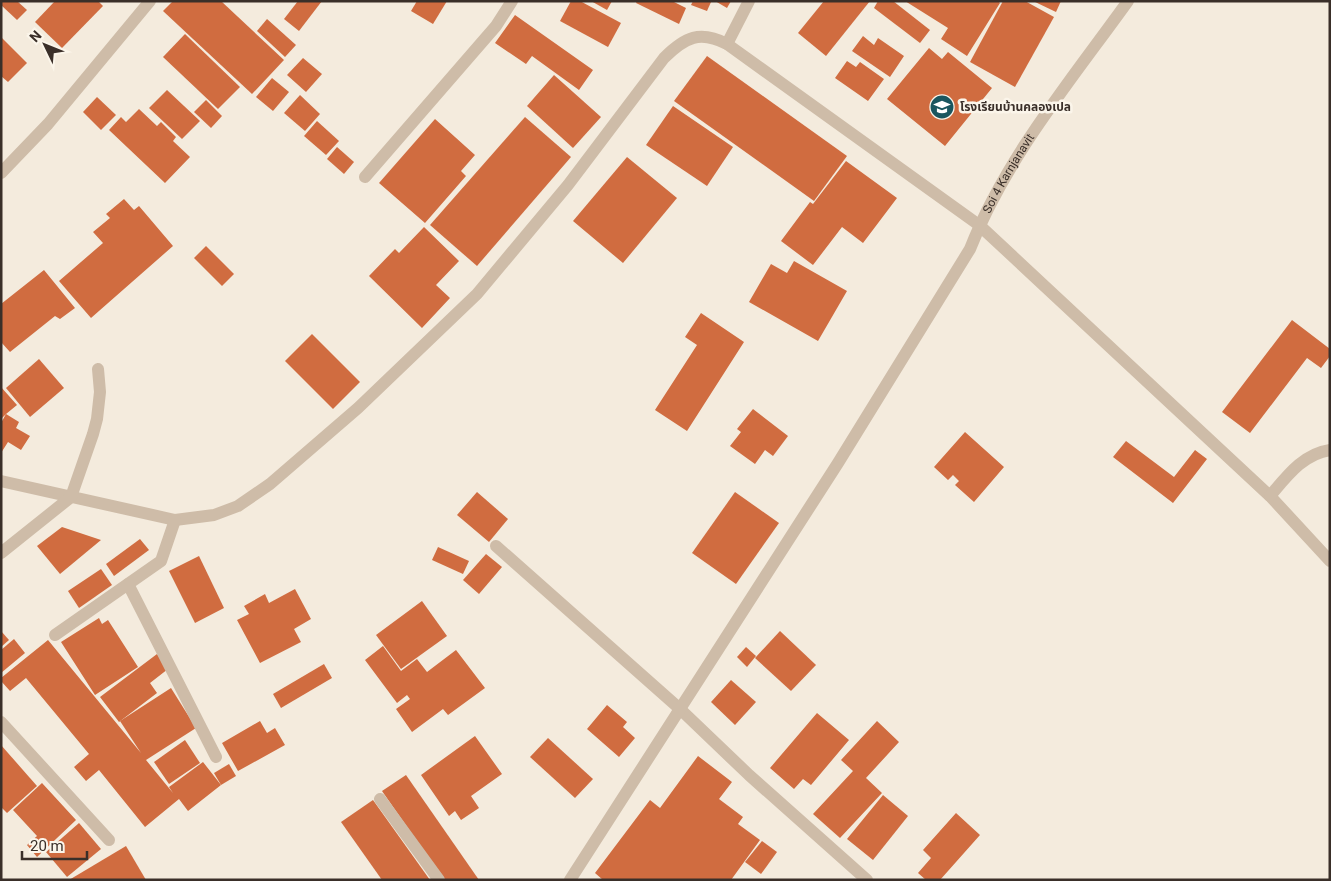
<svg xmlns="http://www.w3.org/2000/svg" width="1331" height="881" font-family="Roboto,'Noto Sans Thai',sans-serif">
<rect width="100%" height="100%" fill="#f4ebdd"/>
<g fill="#d06c40">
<path d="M1,1H17L27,10L17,20L1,5Z"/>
<path d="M55,1H98L103,6L62,48L35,22Z"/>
<path d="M173,1H221L284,60L252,94L163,11Z"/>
<path d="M298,1H322L299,31L284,19Z"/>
<path d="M417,1H447L433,24L411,11Z"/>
<path d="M571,1H580L621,23L608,47L560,21Z"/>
<path d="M591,1H612L607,10Z"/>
<path d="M637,1H672L686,8L679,24L636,3Z"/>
<path d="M693,1H710L711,2L707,11L691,5Z"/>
<path d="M715,1H731L727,8Z"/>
<path d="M824,1H870L826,56L798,33Z"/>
<path d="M878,1H893L930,30L920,43L874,8Z"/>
<path d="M905,1H998L1000,3L967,56L941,39L948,28Z"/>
<path d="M1003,1H1025L1054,17L1015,87L970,62Z"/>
<path d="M1033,1H1061L1056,12Z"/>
<path d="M515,15L593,70L579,90L532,56L526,64L495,43Z"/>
<path d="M267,19L296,45L285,57L257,31Z"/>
<path d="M185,34L240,87L218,109L163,57Z"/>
<path d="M863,36L874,45L878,38L904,56L890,77L852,51Z"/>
<path d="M1,37L27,63L8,82L1,76Z"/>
<path d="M929,48L942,59L948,52L992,88L945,146L887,99Z"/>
<path d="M707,56L847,156L814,201L674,101Z"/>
<path d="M303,58L322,74L306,92L287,75Z"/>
<path d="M847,61L856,67L860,62L884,79L868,101L835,78Z"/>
<path d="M554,75L601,117L573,148L527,106Z"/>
<path d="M272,78L289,92L273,111L256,97Z"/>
<path d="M167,90L200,121L182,139L149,108Z"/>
<path d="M300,95L320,114L305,131L284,113Z"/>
<path d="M97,97L116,115L101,130L83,112Z"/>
<path d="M206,100L222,116L211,128L194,112Z"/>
<path d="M673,106L733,147L707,186L646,145Z"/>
<path d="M139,109L157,126L161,122L176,137L173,141L190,157L165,183L109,130L121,117L126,122Z"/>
<path d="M525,117L571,157L477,266L430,225Z"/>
<path d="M435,119L475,155L461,171L466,176L425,223L379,183Z"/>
<path d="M317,121L339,141L326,155L304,136Z"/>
<path d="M337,147L354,162L344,174L327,159Z"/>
<path d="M627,157L677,198L623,263L573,221Z"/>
<path d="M846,161L897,198L863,243L842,227L813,265L781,241L810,202L813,204Z"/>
<path d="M124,199L134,210L139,206L173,246L91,318L59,281L103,243L93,232L110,218L106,214Z"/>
<path d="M424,227L459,261L436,285L450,298L422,328L369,276L395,249L399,253Z"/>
<path d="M206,246L234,274L222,286L194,258Z"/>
<path d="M794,261L847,291L818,341L749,302L771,264L787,273Z"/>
<path d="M44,270L75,308L60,319L55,316L10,352L1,342V304Z"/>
<path d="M701,313L744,342L687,431L655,410L697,345L685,337Z"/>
<path d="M1292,320L1330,349V356L1321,368L1307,358L1250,433L1222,412Z"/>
<path d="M312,334L360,382L333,409L285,361Z"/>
<path d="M39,359L64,388L30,417L6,388Z"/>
<path d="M1,387L17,405L6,414L19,422L16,428L30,436L21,450L8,442L1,453V423L6,414L1,419Z"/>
<path d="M753,409L788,436L773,456L765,450L755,464L730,446L741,432L737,429Z"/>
<path d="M965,432L1004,467L974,502L955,485L959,481L953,475L948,480L934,467Z"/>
<path d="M1126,441L1174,477L1195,450L1207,459L1173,503L1113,457Z"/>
<path d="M477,492L508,519L489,542L457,515Z"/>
<path d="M735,492L779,523L736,584L692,553Z"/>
<path d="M62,527L101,540L60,574L37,546Z"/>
<path d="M140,539L149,550L114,576L106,564Z"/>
<path d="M438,547L469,561L463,574L432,560Z"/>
<path d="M486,554L502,567L479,594L463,580Z"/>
<path d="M199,556L224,608L195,623L169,571Z"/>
<path d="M101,569L112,585L79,608L68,591Z"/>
<path d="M295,589L311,619L294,629L301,642L260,663L237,620L249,614L244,606L265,594L269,603Z"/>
<path d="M422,601L447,636L401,669L376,635Z"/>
<path d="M99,618L102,624L108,620L138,667L95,695L61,642Z"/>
<path d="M1,631L9,640L1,647Z"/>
<path d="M780,631L816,665L791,691L755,658Z"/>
<path d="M14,639L25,653L1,673V650Z"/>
<path d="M48,640L141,753L120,721L171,688L196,728L146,760L173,793L169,787L203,762L221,785L188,811L179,799L145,827L99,770L86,781L74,767L89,754L26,678L10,691L1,681V678Z"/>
<path d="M383,646L401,671L417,659L427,672L456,650L485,688L448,715L443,709L412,732L396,709L410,699L407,695L397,703L365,660Z"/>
<path d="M746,647L756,656L747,667L737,657Z"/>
<path d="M157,654L168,669L150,683L157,693L119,722L100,697Z"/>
<path d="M324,664L332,678L281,708L273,694Z"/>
<path d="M731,680L756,702L735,725L711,702Z"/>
<path d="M607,705L627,722L623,727L635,738L619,757L587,729Z"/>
<path d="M817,713L849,740L811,785L803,779L794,789L770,768Z"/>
<path d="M260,721L267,733L275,728L285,745L238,771L222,743Z"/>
<path d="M877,721L899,742L866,778L882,793L840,838L813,814L853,771L841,760Z"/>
<path d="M475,736L502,774L471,796L479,808L461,820L455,811L449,816L421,775Z"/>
<path d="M548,738L593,779L575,798L530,757Z"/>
<path d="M185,740L200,763L169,784L154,762Z"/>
<path d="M1,745L37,786L7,813L1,807Z"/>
<path d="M698,756L732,782L719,799L743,817L738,824L760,840L731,880H603L595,873L650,800L660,808Z"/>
<path d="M229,764L236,776L221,785L214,773Z"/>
<path d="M406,775L479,880H444L382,791Z"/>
<path d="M42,783L76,820L37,857L27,845L37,836L13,810Z"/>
<path d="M883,795L908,816L873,860L847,839Z"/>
<path d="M373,800L430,880H382L341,822Z"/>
<path d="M956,813L980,835L940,880H926L918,873L931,858L923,850Z"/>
<path d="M79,823L101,849L67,877L46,852Z"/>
<path d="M762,841L777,852L761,874L745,862Z"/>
<path d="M126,846L146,880H69Z"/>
</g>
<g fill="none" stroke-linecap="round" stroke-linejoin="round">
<g stroke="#cebca8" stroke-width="12">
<path d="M727,44L749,1"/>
<path d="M1,173L48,124L150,1"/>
<path d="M365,177L496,26L512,1"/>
<path d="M1,481L175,520L214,515L238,506L270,484L358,408L477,294L568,185L664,58C685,37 700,30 727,44L979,225L1270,496L1330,561"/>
<path d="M1270,496C1287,476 1303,454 1330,450"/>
<path d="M496,546L680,709L749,775L867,880"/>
<path d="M1,553L71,497L93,434L97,419L100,392L98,369"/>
<path d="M128,584L216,757"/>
<path d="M55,635L161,561L175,520"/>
<path d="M1,722L109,840"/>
<path d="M380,799L439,880"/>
<path id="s1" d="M570,880L838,463L970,249C1005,159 1072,79 1128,1"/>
</g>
</g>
<defs>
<symbol id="school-disc" viewBox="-11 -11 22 22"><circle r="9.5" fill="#1a565f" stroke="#fbf5ea"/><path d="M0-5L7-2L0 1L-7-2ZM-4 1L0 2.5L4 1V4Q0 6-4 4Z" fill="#fff"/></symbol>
</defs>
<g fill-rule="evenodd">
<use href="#school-disc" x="928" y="93" width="28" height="28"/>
</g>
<g text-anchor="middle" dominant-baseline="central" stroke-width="5" stroke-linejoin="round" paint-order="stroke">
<g font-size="12" font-weight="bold" fill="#3a2f29" stroke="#fbf5ea" text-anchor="start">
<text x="960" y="107">โรงเรียนบ้านคลองเปล</text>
</g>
<g font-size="12" fill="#3a2f29" stroke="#fbf5ea">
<text stroke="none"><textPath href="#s1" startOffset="832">Soi 4 Karnjanavit</textPath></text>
</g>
</g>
<rect width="1331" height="881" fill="none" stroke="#3a2f29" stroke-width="5"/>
<g transform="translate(45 45) rotate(313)" stroke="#fbf5ea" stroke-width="4" paint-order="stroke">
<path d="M0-4L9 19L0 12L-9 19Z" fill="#3a2f29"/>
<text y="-8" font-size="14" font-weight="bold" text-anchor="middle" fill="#3a2f29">N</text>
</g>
<path d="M22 851v8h65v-8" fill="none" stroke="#3a2f29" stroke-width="2.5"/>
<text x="30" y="851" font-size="15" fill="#3a2f29" stroke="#fbf5ea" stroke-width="4" paint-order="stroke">20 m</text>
</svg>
